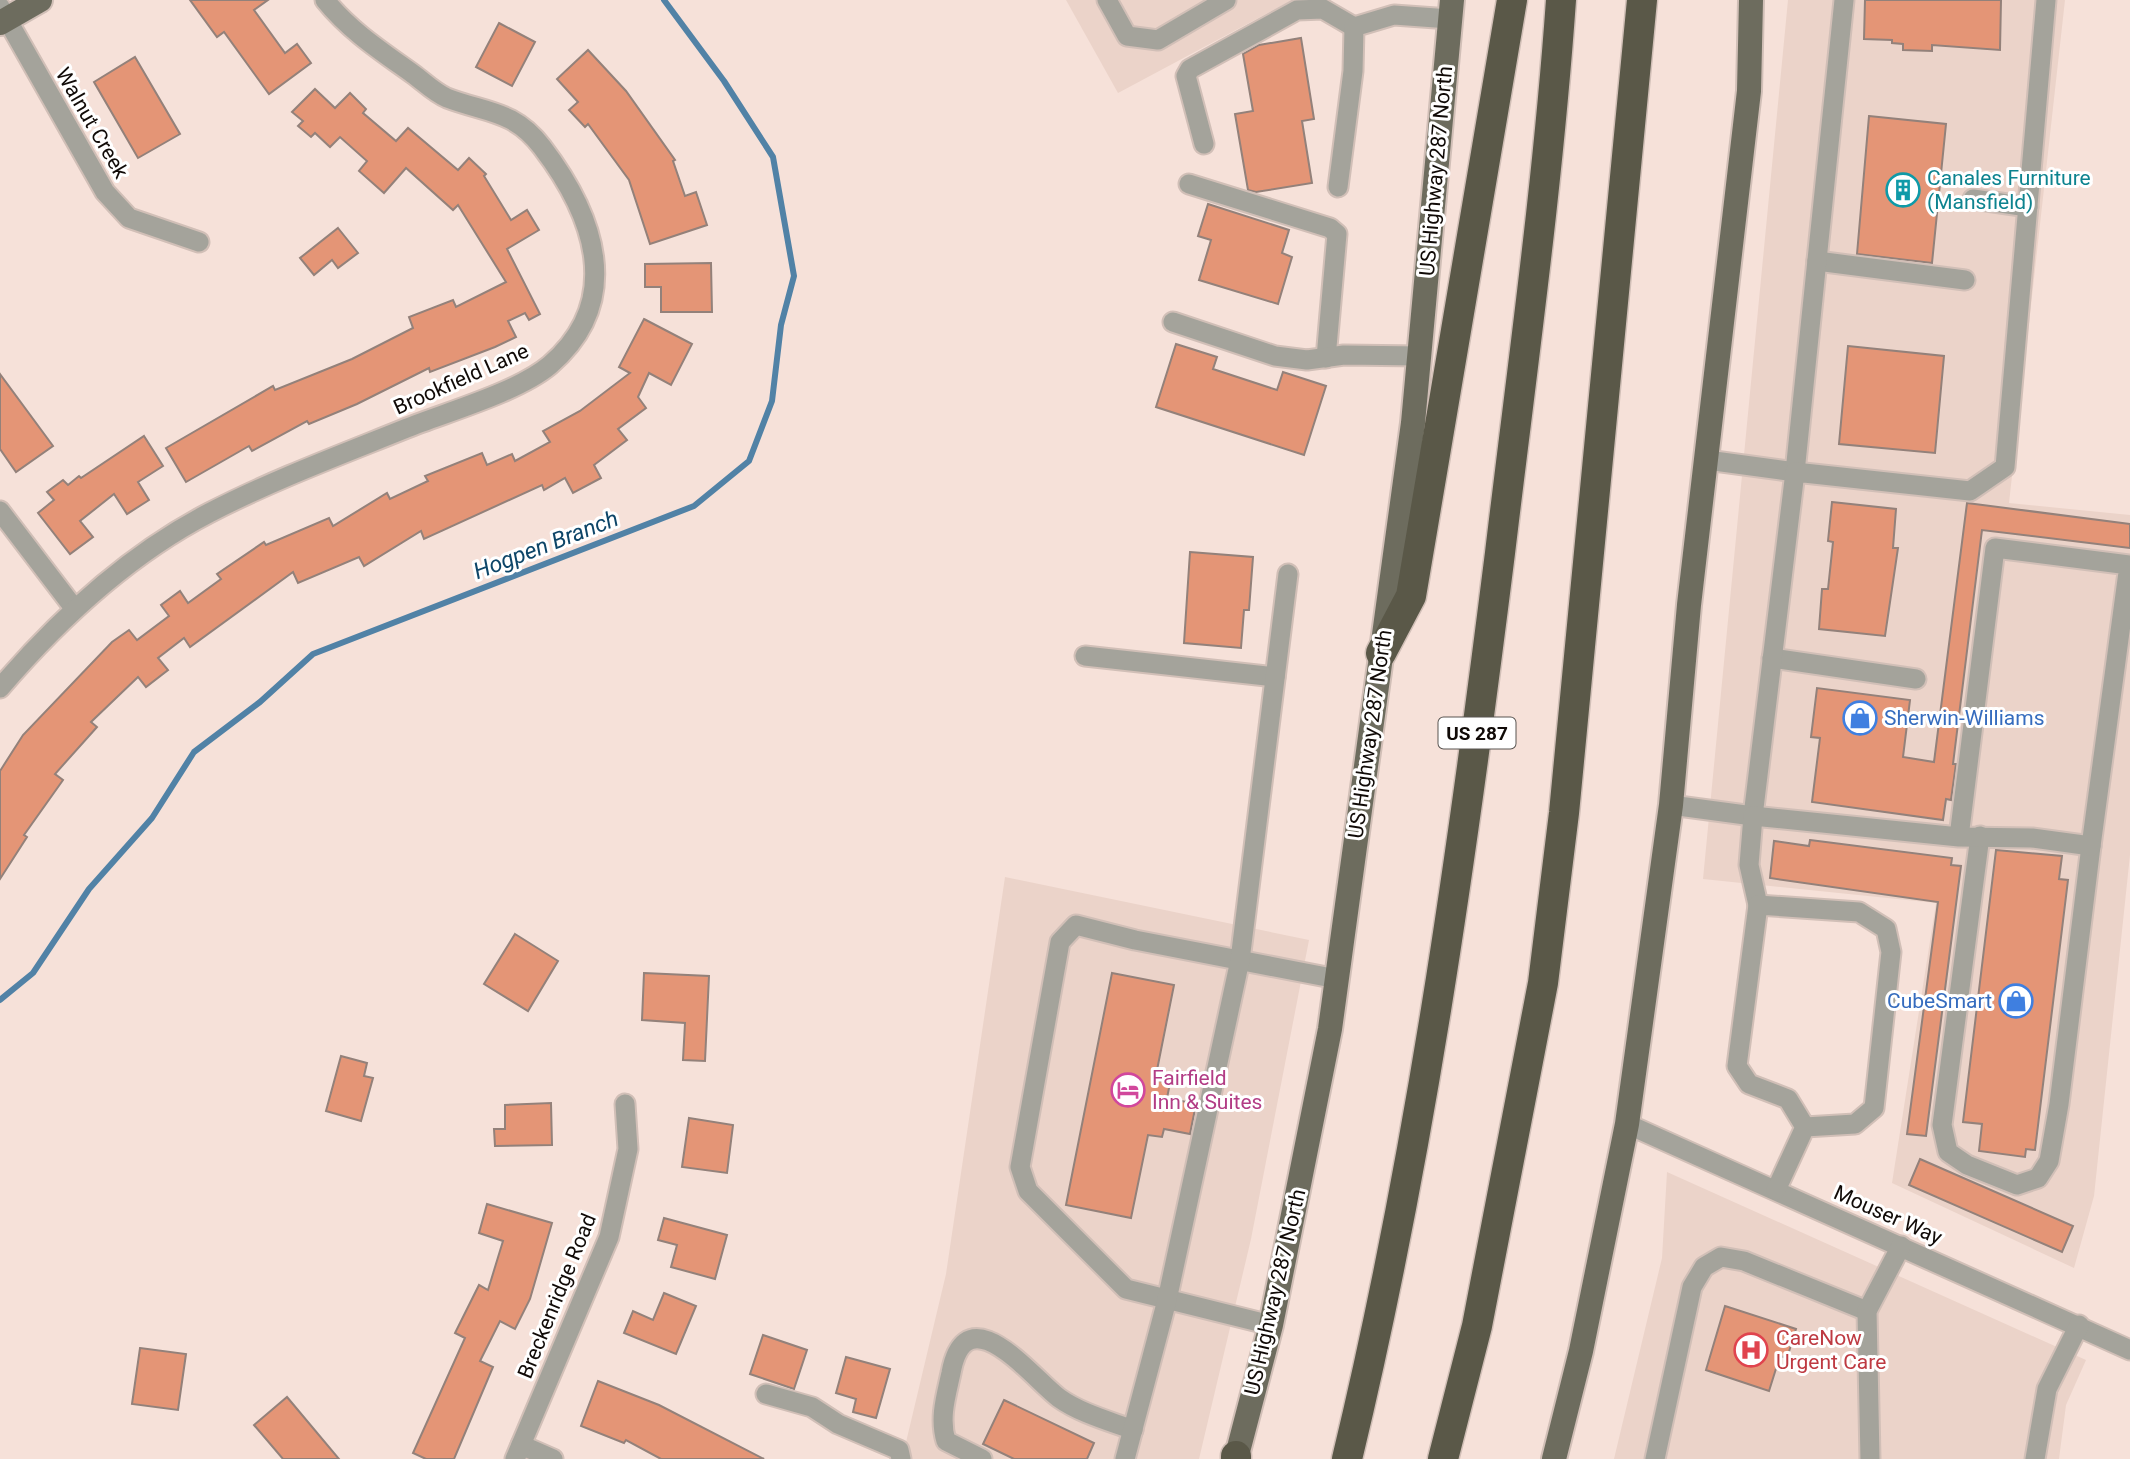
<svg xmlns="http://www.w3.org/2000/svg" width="2130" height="1459" font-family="Roboto,sans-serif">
<rect width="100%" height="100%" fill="#f6e1d9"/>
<g fill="#ebd3c9">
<path d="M1066,0H1292L1118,93Z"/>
<path d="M1788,0H2065L2009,503L2130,515V855L2094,1196L2074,1268L1892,1183L1936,903L1703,879Z"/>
<path d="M1005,877L1309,940L1251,1239L1199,1459H902L946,1274Z"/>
<path d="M1667,1172L2086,1360L2066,1405L2059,1459H1614L1662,1258Z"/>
</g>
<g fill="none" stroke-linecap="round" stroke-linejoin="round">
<path stroke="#5182a6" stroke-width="6" d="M0,1000L33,973L89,889L152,818L194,752L260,702L313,654L694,506L749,461L772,401L781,325L794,276L773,157L724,81L664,0"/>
</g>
<g fill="#e49576" stroke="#93817a" stroke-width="2">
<path d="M190,0H268L254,10L285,53L297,44L311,63L269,94L224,32L217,37Z"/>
<path d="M1865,0H2001L2000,50L1932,45V51L1903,50V44L1892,43V40L1864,39Z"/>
<path d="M499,23L535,42L512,86L476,67Z"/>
<path d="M1301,38L1314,119L1302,121L1312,183L1256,192L1248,190L1235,114L1253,111L1243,54L1259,45Z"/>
<path d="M588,50L626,91L675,160L673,161L685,196L696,192L707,225L650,244L629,180L588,124L585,127L569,110L578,102L557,79Z"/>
<path d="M135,57L180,134L138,158L94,82Z"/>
<path d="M315,89L335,108L350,93L366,109L363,113L396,141L408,128L458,170L469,158L486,174L484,176L511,220L527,210L539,230L507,249L540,314L529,320L525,313L508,321L516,337L495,347L430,372L429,368L357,404L309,424L307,421L252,451L249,446L186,482L166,448L273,386L275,390L352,359L413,328L409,317L453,300L456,307L506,282L458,205L453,210L406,168L384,193L359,171L367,161L340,137L330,147L315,133L311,137L298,126L303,121L292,112Z"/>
<path d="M1869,116L1946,124L1932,263L1857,254Z"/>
<path d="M1208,204L1289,230L1282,253L1292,257L1278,304L1199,280L1211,240L1198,236Z"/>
<path d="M338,228L358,253L338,268L332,260L314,275L300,258Z"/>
<path d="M711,263L712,312H661V287H645V264Z"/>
<path d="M644,319L692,344L671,385L649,373L638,397L646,408L618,429L627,440L594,465L601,478L573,493L565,478L544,490L542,485L424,539L421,531L364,566L359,557L298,583L293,572L190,647L184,638L158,658L168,670L146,687L138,677L91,722L97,727L55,774L63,780L24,835L27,837L0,879V771L23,735L112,642L129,630L137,640L169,616L161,605L180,591L188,603L221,579L217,574L264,542L266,545L329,518L333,526L387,493L390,499L428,481L425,476L482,453L487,465L512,454L515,461L550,442L543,431L580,411L630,373L619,367Z"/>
<path d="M1176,344L1217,357L1213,369L1277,390L1283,372L1326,386L1304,455L1156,407Z"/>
<path d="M1848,346L1944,356L1935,453L1839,444Z"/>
<path d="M0,374L53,446L16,472L0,449Z"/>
<path d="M144,436L163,466L138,482L149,500L127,514L114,494L80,521L93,537L70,554L38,513L54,500L47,492L63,480L68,485L79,476L81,478Z"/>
<path d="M1832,502L1896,509L1893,548H1898L1885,636L1819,629L1822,589H1828L1833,542L1828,541Z"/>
<path d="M1967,503L2130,524V548L1982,530L1953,764H1956L1951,800L1946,799L1943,820L1812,802L1820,738L1811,737L1817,688L1910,700L1903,757L1934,762Z"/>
<path d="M1190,552L1253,557L1249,610H1244L1241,648L1184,643Z"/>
<path d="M1810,840L1952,858L1951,865L1961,866L1926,1136L1907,1134L1938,902L1770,878L1774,841L1809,846Z"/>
<path d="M1996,850L2062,856L2059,879L2068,880L2035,1150L2026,1149L2025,1157L1979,1151L1982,1124L1963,1122Z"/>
<path d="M515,934L558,961L528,1011L484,984Z"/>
<path d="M644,973L709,976L705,1061L683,1060L685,1023L642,1020Z"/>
<path d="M1112,973L1174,985L1155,1080L1170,1083L1167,1098L1196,1104L1190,1134L1164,1129L1162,1137L1148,1135L1131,1218L1066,1205Z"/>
<path d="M341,1056L367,1063L364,1076L373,1078L361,1121L326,1111Z"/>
<path d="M551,1103L552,1145L495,1146L494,1129H505V1105Z"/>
<path d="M689,1118L733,1125L727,1173L682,1167Z"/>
<path d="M1920,1159L2073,1226L2062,1252L1909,1185Z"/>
<path d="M487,1204L552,1223L530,1299L515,1329L500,1321L480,1361L493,1367L454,1459H426L413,1453L465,1338L455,1333L479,1285L488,1290L503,1241L479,1233Z"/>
<path d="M664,1218L727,1235L715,1279L671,1267L677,1245L658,1240Z"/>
<path d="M664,1293L696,1306L676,1354L624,1333L633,1311L653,1320Z"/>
<path d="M1725,1306L1796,1329L1787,1358L1780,1356L1769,1391L1706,1370Z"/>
<path d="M763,1335L807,1350L794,1389L750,1374Z"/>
<path d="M140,1348L186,1354L178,1410L132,1404Z"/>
<path d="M846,1357L890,1369L876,1418L853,1412L856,1399L836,1393Z"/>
<path d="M598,1381L659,1405L764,1459H661L626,1440L624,1443L581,1426Z"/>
<path d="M287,1397L339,1459H283L254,1425Z"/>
<path d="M1004,1400L1094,1443L1087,1459H1014L983,1444Z"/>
</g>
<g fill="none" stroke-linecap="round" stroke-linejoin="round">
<defs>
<g id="minor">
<path d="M1107,0L1127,36L1158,40L1226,0"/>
<path d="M0,7L105,192L129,218L199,242"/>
<path d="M1204,144L1186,76L1190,69L1297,10L1323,9L1354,27"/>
<path d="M1189,184L1330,228L1337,234L1326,358"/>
<path d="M1338,187L1353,71L1354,27L1394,15L1450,19"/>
<path d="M1973,199L2028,207"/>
<path d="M1817,261L1965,280"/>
<path d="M1173,322L1275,356L1307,360L1344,355L1419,356"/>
<path d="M1707,460L1795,472L1844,0"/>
<path d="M0,511L74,608"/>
<path d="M1085,656L1275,677"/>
<path d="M1772,658L1916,679"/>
<path d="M0,688C59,619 128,555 209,513C273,480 340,455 407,428C447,412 518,392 550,365C625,300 594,215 542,147C514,110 486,113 447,98C435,93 424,82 413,74C381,51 350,31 325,0"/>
<path d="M1671,805L1753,816L1795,472L1970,491L2005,467L2046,0"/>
<path d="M1980,836L1942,1125L1948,1152L1967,1165L2017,1185L2038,1178L2049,1161L2059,1104L2091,846"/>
<path d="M1758,905L1749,865L1753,816L1959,837L1995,548L2129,565L2091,846L2032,838L1959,837"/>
<path d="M1627,1124L2130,1350"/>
<path d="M1776,1190L1805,1127L1855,1124L1874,1108L1891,952L1886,929L1859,912L1758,905L1737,1066L1749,1084L1788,1099L1805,1127"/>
<path d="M1271,1325L1126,1289L1028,1191L1020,1167L1060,942L1076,925L1135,940L1337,979"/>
<path d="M766,1394L812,1407L838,1424L899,1450L901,1459"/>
<path d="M521,1445L553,1459"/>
<path d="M515,1459L609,1237L628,1149L625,1104"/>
<path d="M982,1459L946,1441C939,1418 946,1396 951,1373C966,1291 1033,1379 1059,1398C1080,1413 1109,1421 1133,1430"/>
<path d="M1125,1459L1167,1300L1240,960L1288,574"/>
<path d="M1655,1459L1692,1287L1704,1267L1721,1257L1744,1261L1867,1311"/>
<path d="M1870,1459L1867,1311L1901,1246"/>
<path d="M2035,1459L2047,1389L2079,1325"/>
</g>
<g id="major">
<path d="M0,23L40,0"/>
<path d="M1236,1459L1271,1325L1330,1029L1413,423L1452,0"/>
<path d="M1554,1459L1581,1351L1627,1124L1671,805L1689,605L1749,91L1751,0"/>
</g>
<g id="highway">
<path d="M1381,653L1411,596L1512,0"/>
<path d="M1236,1459V1456"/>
<path d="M1347,1459C1419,1161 1462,857 1500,553C1522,369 1548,185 1561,0"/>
<path d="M1443,1459L1477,1326L1543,983L1564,813L1642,0"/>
</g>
</defs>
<use href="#minor" stroke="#d1bfb7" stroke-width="23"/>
<use href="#major" stroke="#d1bfb7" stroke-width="28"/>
<use href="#highway" stroke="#d1bfb7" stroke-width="33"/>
<use href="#minor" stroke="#a4a39b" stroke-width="19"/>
<use href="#major" stroke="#6d6c5e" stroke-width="24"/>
<use href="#highway" stroke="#5a5848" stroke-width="30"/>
</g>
<defs>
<symbol id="building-ring" viewBox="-11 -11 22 22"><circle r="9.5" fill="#fff" stroke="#0f9aa8" stroke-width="1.5"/><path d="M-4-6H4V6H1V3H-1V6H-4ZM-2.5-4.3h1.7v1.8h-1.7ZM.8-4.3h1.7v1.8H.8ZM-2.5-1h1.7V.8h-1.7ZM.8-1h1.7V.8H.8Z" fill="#0f9aa8"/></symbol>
<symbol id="shop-ring" viewBox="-11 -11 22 22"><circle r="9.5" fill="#fff" stroke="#3f7fe0" stroke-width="1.5"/><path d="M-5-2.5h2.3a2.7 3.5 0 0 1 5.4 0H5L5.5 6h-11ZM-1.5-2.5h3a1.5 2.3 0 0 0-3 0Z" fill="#3f7fe0"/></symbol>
<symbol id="hotel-ring" viewBox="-11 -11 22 22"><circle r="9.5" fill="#fff" stroke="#d1479c" stroke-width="1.5"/><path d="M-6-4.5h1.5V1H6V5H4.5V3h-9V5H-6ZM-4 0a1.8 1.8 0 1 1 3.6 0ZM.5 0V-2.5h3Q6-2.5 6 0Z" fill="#d1479c"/></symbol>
<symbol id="hospital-ring" viewBox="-11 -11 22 22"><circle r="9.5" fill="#fff" stroke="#e0444e" stroke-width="1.5"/><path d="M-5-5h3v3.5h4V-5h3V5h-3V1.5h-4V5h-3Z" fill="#e0444e"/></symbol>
</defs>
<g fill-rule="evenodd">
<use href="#building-ring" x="1884" y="171" width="38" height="38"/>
<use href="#shop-ring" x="1841" y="699" width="38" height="38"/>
<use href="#shop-ring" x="1997" y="982" width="38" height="38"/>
<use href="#hotel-ring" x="1109" y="1071" width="38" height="38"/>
<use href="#hospital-ring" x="1732" y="1331" width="38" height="38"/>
</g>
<g text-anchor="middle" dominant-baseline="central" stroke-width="6" stroke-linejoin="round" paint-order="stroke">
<rect fill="#fff" stroke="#585451" stroke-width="2" x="1438.5" y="717.5" width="77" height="31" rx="5"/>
<g font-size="19" font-weight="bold" fill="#100a07">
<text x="1477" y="733">US 287</text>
</g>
<g font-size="21" fill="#100a07" stroke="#fff">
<text transform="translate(92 123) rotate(60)">Walnut Creek</text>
<text transform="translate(1436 171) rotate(-85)">US Highway 287 North</text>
<text transform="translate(461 379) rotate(-24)">Brookfield Lane</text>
<text transform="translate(1370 734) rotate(-82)">US Highway 287 North</text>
<text transform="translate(1888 1215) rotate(24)">Mouser Way</text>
<text transform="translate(1275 1292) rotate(-77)">US Highway 287 North</text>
<text transform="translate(557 1296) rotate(-68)">Breckenridge Road</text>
</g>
<g font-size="21" fill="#0d838f" stroke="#fff" text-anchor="start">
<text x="1927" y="178">Canales Furniture<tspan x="1927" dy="24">(Mansfield)</tspan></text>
</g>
<g font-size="21" fill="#366cbe" stroke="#fff" text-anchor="start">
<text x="1884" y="718">Sherwin-Williams</text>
<text x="1992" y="1001" text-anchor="end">CubeSmart</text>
</g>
<g font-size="21" fill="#b23c85" stroke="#fff" text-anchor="start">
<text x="1152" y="1078">Fairfield<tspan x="1152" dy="24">Inn &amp; Suites</tspan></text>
</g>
<g font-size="21" fill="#be3a42" stroke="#fff" text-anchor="start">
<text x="1776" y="1338">CareNow<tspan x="1776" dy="24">Urgent Care</tspan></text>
</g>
<g font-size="23" font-style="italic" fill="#0d4568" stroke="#fff">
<text transform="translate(546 545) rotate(-21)">Hogpen Branch</text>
</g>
</g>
</svg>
